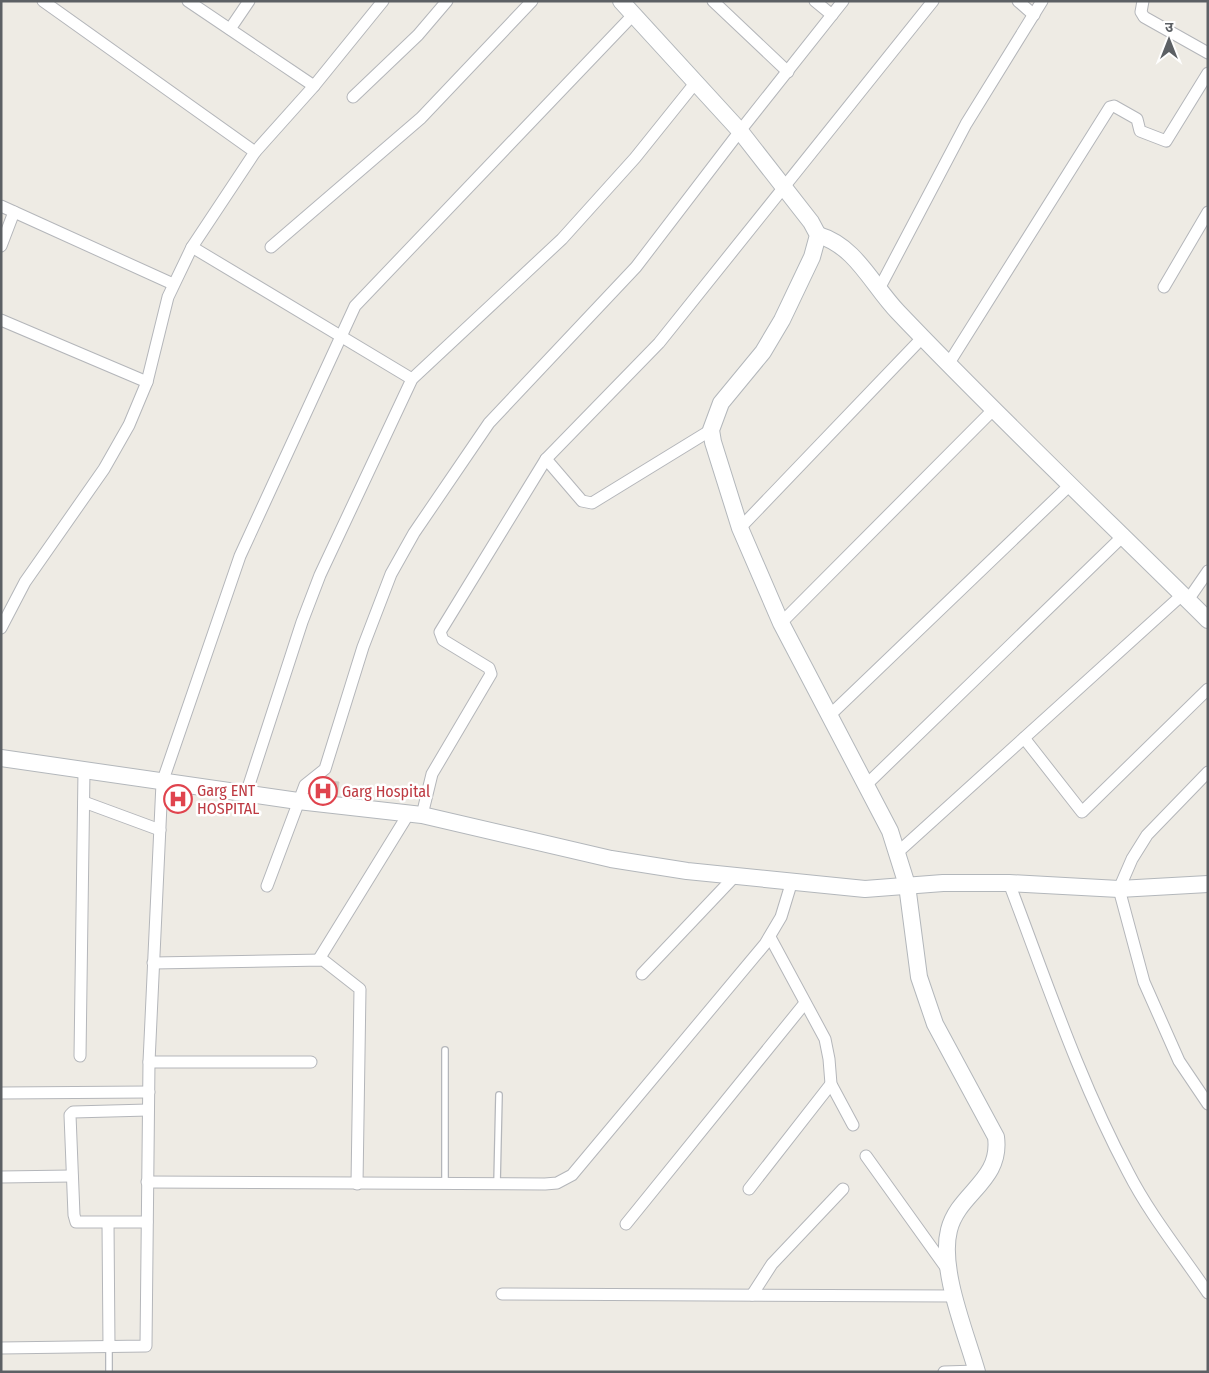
<svg xmlns="http://www.w3.org/2000/svg" width="1209" height="1373" font-family="'Fira Sans Condensed','Noto Sans Devanagari',sans-serif">
<rect width="100%" height="100%" fill="#eeebe4"/>
<g fill="#c9c6c1" stroke="#d2ccc2">
<path d="M312,779L339,782L337,799L311,796Z"/>
<path d="M170,789L191,790L190,805L169,803Z"/>
</g>
<g fill="none" stroke-linecap="round" stroke-linejoin="round">
<defs>
<g id="lane">
<path d="M445,1050V1184"/>
<path d="M497,1184L499,1095"/>
<path d="M109,1372V1346"/>
</g>
<g id="street">
<path d="M43,1L255,152"/>
<path d="M188,1L314,86"/>
<path d="M713,1L788,72"/>
<path d="M815,1L832,15"/>
<path d="M1018,1L1034,15"/>
<path d="M1143,1L1141,12L1144,17L1208,53"/>
<path d="M230,29L249,1"/>
<path d="M353,97L418,35L447,1"/>
<path d="M1,206L173,284"/>
<path d="M1,246L14,212"/>
<path d="M192,247L412,379"/>
<path d="M271,247L421,118L532,1"/>
<path d="M1164,287L1208,212"/>
<path d="M879,289L966,124L1042,1"/>
<path d="M1,320L147,382"/>
<path d="M949,363L1110,107L1114,106L1137,119L1140,131L1166,141L1208,73"/>
<path d="M546,459L582,501L592,503L711,430"/>
<path d="M740,528L923,337"/>
<path d="M1188,600L1208,571"/>
<path d="M781,623L995,408"/>
<path d="M1,628L25,582L104,469L129,425L147,382L168,297L192,247L255,152L314,86L383,1"/>
<path d="M830,715L1071,484"/>
<path d="M1024,738L1082,812L1208,689"/>
<path d="M1208,772L1147,835L1132,859L1119,889L1144,982L1179,1061L1208,1104"/>
<path d="M866,785L1123,536"/>
<path d="M246,794L302,622L320,575L412,379L562,239L635,158L696,82"/>
<path d="M84,802L160,830"/>
<path d="M422,815L432,774L491,674L489,668L443,640L440,632L546,459L659,343L933,1"/>
<path d="M897,853L1182,595"/>
<path d="M1009,883C1046,980 1079,1080 1128,1172C1150,1215 1181,1253 1208,1293"/>
<path d="M267,886L305,785L325,769L363,647L391,574L414,533L489,423L636,267L740,131L843,1"/>
<path d="M770,937L825,1039L829,1059L831,1084L853,1125"/>
<path d="M319,959L409,813"/>
<path d="M153,963L323,960L360,989L357,1184"/>
<path d="M642,974L735,876"/>
<path d="M80,1056L84,771"/>
<path d="M149,1062H311"/>
<path d="M1,1093L149,1092"/>
<path d="M866,1156L947,1269"/>
<path d="M1,1177L72,1176"/>
<path d="M147,1182L545,1184L557,1183L572,1175L765,944L781,917L792,881"/>
<path d="M749,1189L831,1084"/>
<path d="M147,1222H76L74,1215L70,1115L73,1112L148,1110"/>
<path d="M108,1223L109,1346"/>
<path d="M626,1224L805,1003"/>
<path d="M502,1294L955,1296"/>
<path d="M752,1295L772,1264L843,1189"/>
<path d="M1,1348L146,1346L149,1062L162,783L240,556L355,306L634,14"/>
<path d="M944,1372L977,1371"/>
</g>
<g id="secondary">
<path d="M621,1L740,131L811,222L818,235L812,257L782,320L763,352L721,403L711,430L713,442L740,528L781,623L890,831L907,885L919,977L935,1024L996,1137C1002,1181 958,1193 949,1230C939,1269 966,1333 977,1372"/>
<path d="M818,235C856,246 872,285 898,312C998,417 1105,518 1208,620"/>
<path d="M1,758L298,801L422,815L611,859L687,871L865,889L943,883H1009L1119,889L1208,884"/>
</g>
</defs>
<use href="#lane" stroke="#b4b6ba" stroke-width="8"/>
<use href="#street" stroke="#b4b6ba" stroke-width="13"/>
<use href="#secondary" stroke="#b3b7bb" stroke-width="18"/>
<use href="#lane" stroke="#fff" stroke-width="5.5"/>
<use href="#street" stroke="#fff" stroke-width="11"/>
<use href="#secondary" stroke="#fff" stroke-width="16"/>
</g>
<defs>
<symbol id="hospital-ring" viewBox="-11 -11 22 22"><circle r="9.5" fill="#fff" stroke="#e0444e" stroke-width="1.5"/><path d="M-5-5h3v3.5h4V-5h3V5h-3V1.5h-4V5h-3Z" fill="#e0444e"/></symbol>
</defs>
<g fill-rule="evenodd">
<use href="#hospital-ring" x="307" y="775" width="32" height="32"/>
<use href="#hospital-ring" x="162" y="783" width="32" height="32"/>
</g>
<g text-anchor="middle" dominant-baseline="central" stroke-width="5" stroke-linejoin="round" paint-order="stroke">
<g font-size="16" fill="#be3a42" stroke="#fff" text-anchor="start">
<text x="197" y="790">Garg ENT<tspan x="197" dy="18">HOSPITAL</tspan></text>
<text x="342" y="791">Garg Hospital</text>
</g>
</g>
<rect width="1209" height="1373" fill="none" stroke="#5c6064" stroke-width="5"/>
<g transform="translate(1169 40)" stroke="#ffffff" stroke-width="4" paint-order="stroke">
<path d="M0-4L9 19L0 12L-9 19Z" fill="#5c6064"/>
<text y="-8" font-size="14" font-weight="bold" text-anchor="middle" fill="#5c6064">उ</text>
</g>
</svg>
